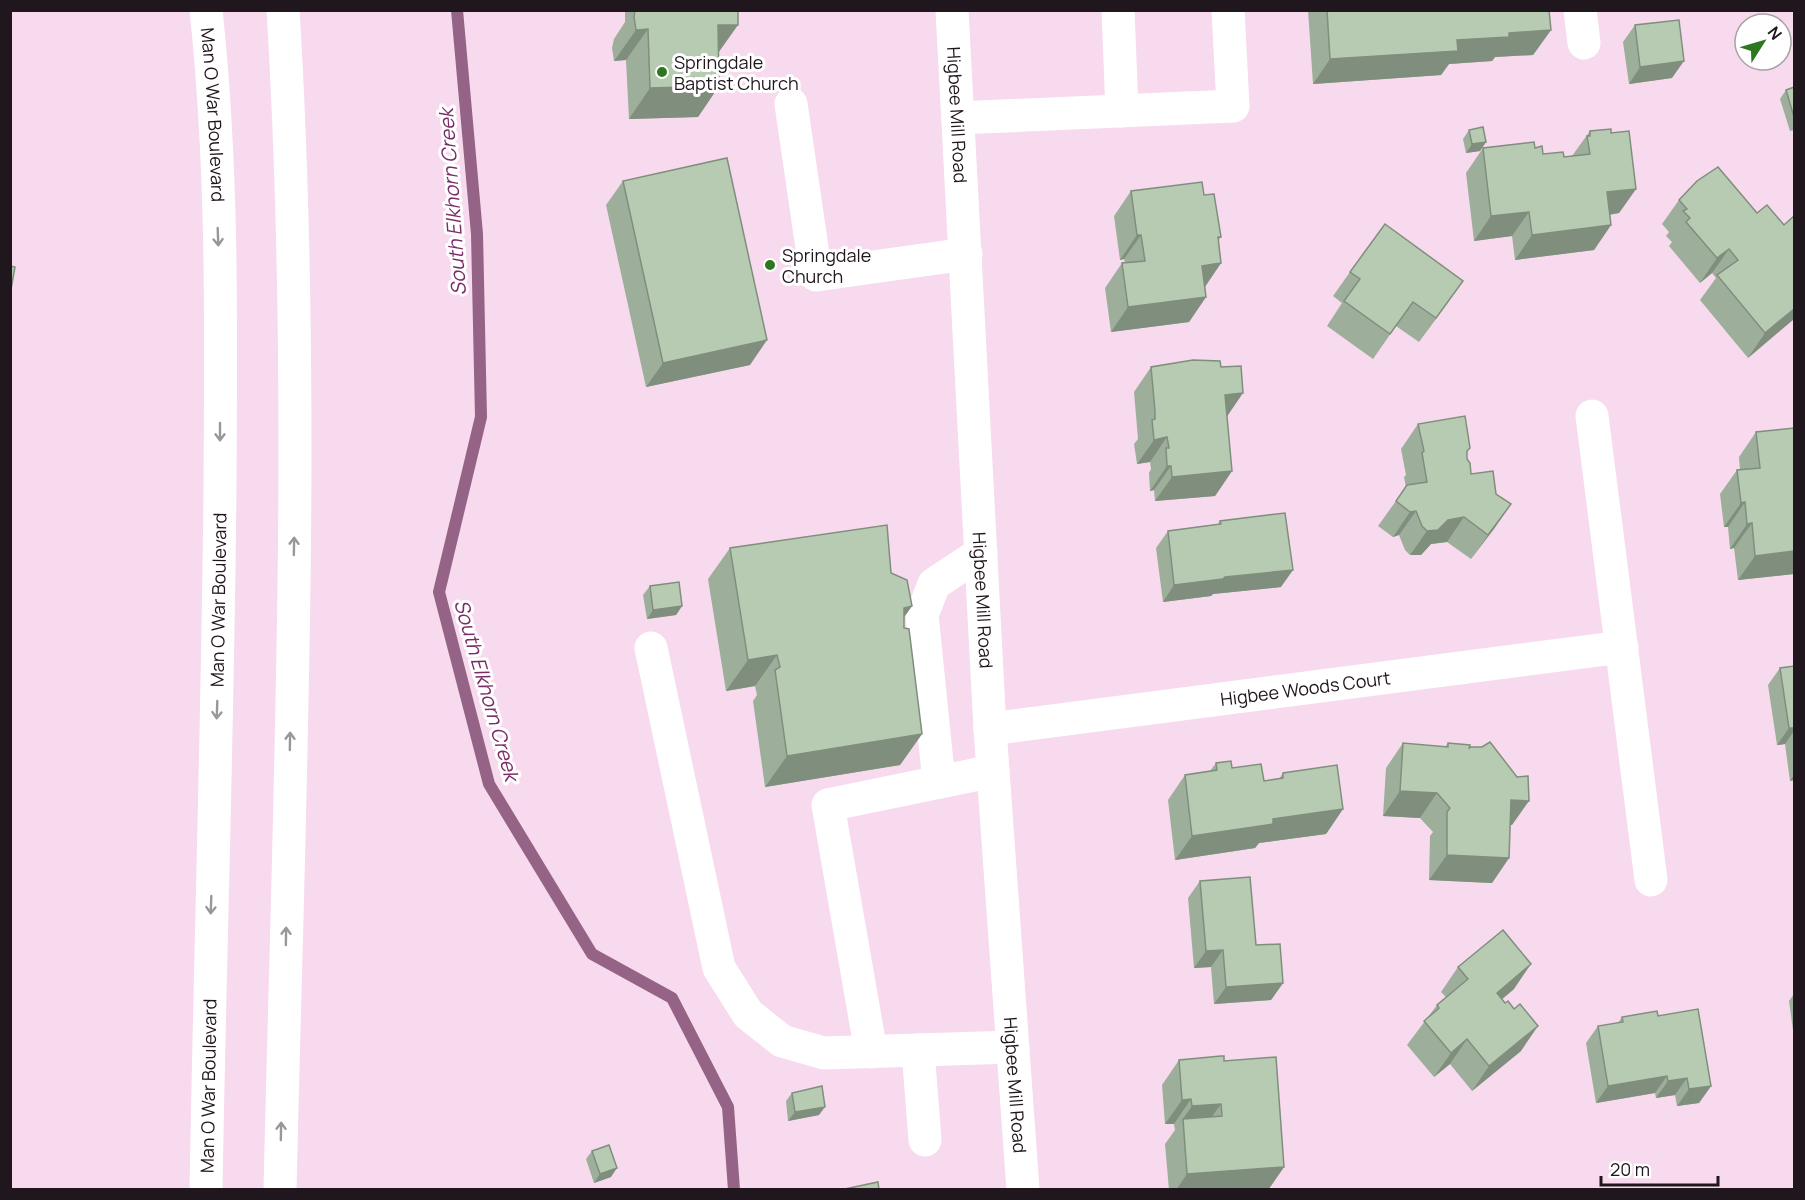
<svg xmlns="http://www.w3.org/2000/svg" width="1805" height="1200" font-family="Manrope,sans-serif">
<rect width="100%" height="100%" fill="#f7daed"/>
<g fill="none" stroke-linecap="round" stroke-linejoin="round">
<path stroke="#946385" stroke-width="12" d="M457,10L477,234L481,417L439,592L489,784L592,954L672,998L728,1107L734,1190"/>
<g stroke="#fff" stroke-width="33">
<path id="s1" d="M952,10L990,729L1023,1190"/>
<path d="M1118,10L1122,111"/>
<path d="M1580,10L1584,43"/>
<path d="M791,104L816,275L966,254"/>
<path d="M958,118L1233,106L1228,10"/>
<path d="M1592,416L1651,880"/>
<path d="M651,648L719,968L748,1014L782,1041L824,1053L1013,1047"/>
<path id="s2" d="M990,729L1622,647"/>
<path d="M939,782L922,615L934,584L981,553"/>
<path d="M918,1050L925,1140"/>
<path d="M871,1052L828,805L993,771"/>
</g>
<g stroke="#fff" stroke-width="33">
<path id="s3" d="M206,10C223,168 221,326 220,484C218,719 210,954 206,1190"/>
<path d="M280,1190C289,797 307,403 283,10"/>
</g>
</g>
<g fill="#9daf9a">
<path d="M625,10H738L719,52V86L698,117L629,119L626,60L614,61L612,48L614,39L625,22Z"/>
<path d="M1308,10H1549L1551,30L1533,55L1495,57L1492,61L1449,64L1441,75L1313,84Z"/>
<path d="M1635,25L1672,78L1629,84L1623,42Z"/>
<path d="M1794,87V130L1790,131L1780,99L1786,90Z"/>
<path d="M1469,130L1486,142L1480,151L1466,153L1463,139Z"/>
<path d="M1590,131L1611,133L1636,189L1619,213L1610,215L1611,225L1594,250L1515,260L1512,236L1474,241L1466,173L1483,148L1564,157L1572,156Z"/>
<path d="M623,181L750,365L646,387L606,205Z"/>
<path d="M1697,181L1794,319L1748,358L1700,300L1716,278L1712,273L1700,283L1669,246L1672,242L1666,236L1669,232L1662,224L1679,200Z"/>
<path d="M1131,191L1204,195L1221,237L1218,241L1221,263L1205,287L1206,297L1189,322L1111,332L1105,288L1122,263H1125L1124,259L1120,260L1114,216Z"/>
<path d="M1350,272L1463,281L1419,342L1396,326L1373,359L1327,326L1342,303L1333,296Z"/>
<path d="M1151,367L1227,416L1232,471L1215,496L1155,501L1154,490L1150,491L1149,473L1151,469L1150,462L1137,464L1134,444L1138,439L1134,392Z"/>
<path d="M1418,424L1467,453V459L1471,474L1496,494L1511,504L1471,559L1447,542L1431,544L1421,555H1410L1405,550L1399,535L1393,537L1378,526L1406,487L1404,477L1406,475L1401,449Z"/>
<path d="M1756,432L1794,574L1738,580L1734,548L1730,549L1728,527H1724L1720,494L1737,470H1740L1739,457Z"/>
<path d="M1220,521L1281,587L1213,594L1211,596L1163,602L1156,548L1168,531L1218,524Z"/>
<path d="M730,548L891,573L912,606L904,617V628L922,734L900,765L765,787L753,701L757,695L755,686L726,691L708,579Z"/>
<path d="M650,586L682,606L676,615L647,619L643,595Z"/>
<path d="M1794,666V780L1790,781L1785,744L1777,745L1768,685L1780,668Z"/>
<path d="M1403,743L1445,747L1448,743L1469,749L1512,825H1510L1509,858L1492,883L1429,880L1430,836L1433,832L1420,818L1383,816L1386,768Z"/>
<path d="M1216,763L1232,768L1264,781L1279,779L1283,773L1343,809L1326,834L1259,843L1255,848L1175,860L1168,800L1185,775L1210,771Z"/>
<path d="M1200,881L1256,945L1283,983L1271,1000L1214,1004L1211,967L1194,968L1188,898Z"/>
<path d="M1458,967L1514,989L1502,999L1521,1051L1472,1091L1450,1064L1434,1077L1407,1045L1437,1005L1446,997L1441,992Z"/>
<path d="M1794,994V1030H1793L1789,1001Z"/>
<path d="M1658,1016L1711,1086L1699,1103L1677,1106L1675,1095L1656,1098L1655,1093L1596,1103L1586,1043L1598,1026L1618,1023L1622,1017Z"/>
<path d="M1179,1060L1224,1061L1284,1167L1268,1190H1169L1165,1144L1175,1130L1174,1124H1165L1162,1085Z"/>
<path d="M792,1093L819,1115L788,1121L786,1101Z"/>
<path d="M592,1151L611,1177L594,1183L586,1159Z"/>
</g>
<g fill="#808e7d">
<path d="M718,25H738L716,56Z"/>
<path d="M648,29L626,60L614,61L636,30Z"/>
<path d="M1551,30L1533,55L1495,57L1492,61L1449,64L1441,75L1313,84L1330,59L1457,40L1509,33Z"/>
<path d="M1684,61L1672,78L1629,84L1640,67Z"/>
<path d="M719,86L698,117L629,119L650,88Z"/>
<path d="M1486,142L1480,151L1466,153L1472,144Z"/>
<path d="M1636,189L1619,213L1590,217L1607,192Z"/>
<path d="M1529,212L1512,236L1474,241L1491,216Z"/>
<path d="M1611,225L1594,250L1515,260L1532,235Z"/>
<path d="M1137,235H1141L1124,259L1120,260Z"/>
<path d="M1729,249L1712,273L1700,283L1717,258Z"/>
<path d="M1221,263L1204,288L1202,266Z"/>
<path d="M1463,281L1446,305L1419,342L1436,318Z"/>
<path d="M1206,297L1189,322L1111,332L1128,307Z"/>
<path d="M1794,309V319L1748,358L1765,333Z"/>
<path d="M767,340L750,365L646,387L663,363Z"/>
<path d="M1243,393L1226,418L1225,395Z"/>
<path d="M1167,437L1150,462L1137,464L1154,440Z"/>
<path d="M1167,466H1171L1154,490L1150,491Z"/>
<path d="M1232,471L1215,496L1155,501L1172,477Z"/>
<path d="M1745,502L1728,527H1724L1741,503Z"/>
<path d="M1511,504L1494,529L1471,559L1488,535Z"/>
<path d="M1416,511L1399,535L1393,537L1410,512Z"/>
<path d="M1464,517L1447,542L1431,544L1421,555H1410L1427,531L1448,520Z"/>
<path d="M1752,523L1734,548L1730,549L1747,524Z"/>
<path d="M1794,551V574L1738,580L1755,556Z"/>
<path d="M1293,570L1281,587L1213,594L1211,596L1163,602L1174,585L1225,577Z"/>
<path d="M682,606L676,615L647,619L653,610Z"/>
<path d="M912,606L890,637L904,608Z"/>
<path d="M777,655L755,686L726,691L748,660Z"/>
<path d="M1789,728H1794V731L1785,744L1777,745Z"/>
<path d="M922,734L900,765L765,787L787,756Z"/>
<path d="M1794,775V780L1790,781Z"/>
<path d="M1400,791L1437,793L1420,818L1383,816Z"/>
<path d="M1511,800L1529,801L1512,825L1494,824Z"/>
<path d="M1343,809L1326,834L1259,843L1255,848L1175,860L1192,836L1273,819Z"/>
<path d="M1447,855L1509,858L1492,883L1429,880Z"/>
<path d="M1223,950L1211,967L1194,968L1206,951Z"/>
<path d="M1531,964L1514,989L1480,1018L1497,993Z"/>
<path d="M1283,983L1271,1000L1214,1004L1226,987Z"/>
<path d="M1538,1026L1521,1051L1472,1091L1489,1066Z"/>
<path d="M1467,1039L1450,1064L1434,1077L1451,1053Z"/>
<path d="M1667,1076L1655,1093L1596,1103L1608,1086Z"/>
<path d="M1687,1078L1675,1095L1656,1098L1668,1081Z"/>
<path d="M1711,1086L1699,1103L1677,1106L1689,1089Z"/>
<path d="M1191,1099L1174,1124H1165L1182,1100Z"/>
<path d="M1221,1104L1204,1128L1183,1119L1175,1130L1192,1106Z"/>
<path d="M825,1107L819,1115L788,1121L795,1112Z"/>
<path d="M1284,1167L1268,1190H1176L1187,1174Z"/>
<path d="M617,1168L611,1177L594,1183L600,1174Z"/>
</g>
<g fill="#b7cbb3" stroke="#808e7d" stroke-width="1.5">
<path d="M635,10H738V25H718L719,86L650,88L648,29L636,30L634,17Z"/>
<path d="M1327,10H1549L1551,30L1509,33V37L1457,40L1458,51L1330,59Z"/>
<path d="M1679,20L1684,61L1640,67L1635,25Z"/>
<path d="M1794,87V117L1786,90Z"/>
<path d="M1483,127L1486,142L1472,144L1469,130Z"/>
<path d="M1611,129V133L1629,131L1636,189L1607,192L1611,225L1532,235L1529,212L1491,216L1483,148L1534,142L1535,148L1542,146L1543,154L1563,152L1564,157L1590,154L1587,136H1590V131Z"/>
<path d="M727,158L767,340L663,363L623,181Z"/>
<path d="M1718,167L1757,213L1767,205L1784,225L1794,216V309L1765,333L1717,275L1738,260L1729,249L1717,258L1686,222L1690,218L1683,211L1687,209L1679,200L1697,181Z"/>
<path d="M1202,182L1204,195L1214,194L1221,237H1218L1221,263L1202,266L1206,297L1128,307L1122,263L1145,261L1141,235H1137L1131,191Z"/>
<path d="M1385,224L1463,281L1436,318L1413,302L1390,334L1344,301L1360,279L1350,272Z"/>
<path d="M10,266L15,267L10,295Z"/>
<path d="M1193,360L1220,361L1221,367L1241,366L1243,393L1225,395L1232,471L1172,477L1171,466H1167L1166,448H1169L1167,437L1154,440L1152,420L1155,419V411L1151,367Z"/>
<path d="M1465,416L1470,448L1467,451V459L1470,463L1471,474L1493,471L1496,494L1511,504L1488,535L1464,517L1448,520L1438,530L1427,531L1422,526L1416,511L1410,512L1396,501L1407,485L1427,482L1422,453L1424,451L1418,424Z"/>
<path d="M1794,428V551L1755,556L1752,523L1747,524L1745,502L1741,503L1737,470L1760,468L1756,432Z"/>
<path d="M1285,513L1293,570L1225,577L1223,579L1174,585L1168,531L1221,524L1220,521Z"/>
<path d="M887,525L891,573L907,580L912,606L904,608V628L909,629L922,734L787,756L775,670L780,667L777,655L748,660L730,548Z"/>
<path d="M679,582L682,606L653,610L650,586Z"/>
<path d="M1794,666V728H1789L1780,668Z"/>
<path d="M1490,742L1517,777L1528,776L1529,801L1511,800L1509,858L1447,855V812L1450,808L1437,793L1400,791L1403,743L1448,747V743L1470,745L1469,749L1470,747H1482Z"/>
<path d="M1231,761L1232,768L1261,764L1264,781L1283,778V773L1337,765L1343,809L1273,819V824L1192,836L1185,775L1217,770L1216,763Z"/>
<path d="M1250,877L1256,945L1280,944L1283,983L1226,987L1223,950L1206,951L1200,881Z"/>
<path d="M1503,930L1531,964L1497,993L1505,1003L1508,1001L1514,1009L1520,1004L1538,1026L1489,1066L1467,1039L1451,1053L1424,1021L1439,1008L1437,1005L1468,979L1458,967Z"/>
<path d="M1698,1009L1711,1086L1689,1089L1687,1078L1668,1081L1667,1076L1608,1086L1598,1026L1623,1022L1622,1017L1634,1015L1657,1011L1658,1016Z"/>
<path d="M1221,1056H1224V1061L1276,1057L1284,1167L1187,1174L1183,1119L1222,1116L1221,1104L1192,1106L1191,1099L1182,1100L1179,1060Z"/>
<path d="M822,1086L825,1107L795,1112L792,1093Z"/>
<path d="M609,1145L617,1168L600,1174L592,1151Z"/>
<path d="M878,1182L879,1190H840Z"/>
</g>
<defs><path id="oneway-shaft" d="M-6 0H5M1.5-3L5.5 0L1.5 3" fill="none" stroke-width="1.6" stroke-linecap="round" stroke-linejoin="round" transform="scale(1.5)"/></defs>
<g stroke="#9b9699">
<use href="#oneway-shaft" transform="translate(218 237) rotate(88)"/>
<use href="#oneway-shaft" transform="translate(220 432) rotate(90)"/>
<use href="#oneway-shaft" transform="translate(294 546) rotate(-89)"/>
<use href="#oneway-shaft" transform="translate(217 710) rotate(92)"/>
<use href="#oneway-shaft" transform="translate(290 741) rotate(-89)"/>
<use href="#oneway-shaft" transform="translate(211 905) rotate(92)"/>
<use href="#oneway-shaft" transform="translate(286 936) rotate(-89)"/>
<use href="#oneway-shaft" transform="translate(281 1131) rotate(-89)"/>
</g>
<g fill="#2b781f" stroke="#fff" stroke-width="2">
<circle cx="662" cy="72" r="6"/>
<circle cx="770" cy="265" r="6"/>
</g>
<g text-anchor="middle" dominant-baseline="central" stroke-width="6" stroke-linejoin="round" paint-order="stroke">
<g font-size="18" fill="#20161d" stroke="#fff" text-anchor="start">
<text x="674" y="62">Springdale<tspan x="674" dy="21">Baptist Church</tspan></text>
<text x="782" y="255">Springdale<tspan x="782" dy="21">Church</tspan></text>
</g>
<g font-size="18" fill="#20161d" stroke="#fff">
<text stroke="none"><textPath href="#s3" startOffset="105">Man O War Boulevard</textPath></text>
<text stroke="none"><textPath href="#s1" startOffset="105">Higbee Mill Road</textPath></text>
<text transform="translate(218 600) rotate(-89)">Man O War Boulevard</text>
<text stroke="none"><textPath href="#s1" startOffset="591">Higbee Mill Road</textPath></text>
<text stroke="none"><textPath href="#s2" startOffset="318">Higbee Woods Court</textPath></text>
<text stroke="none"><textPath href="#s1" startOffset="1077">Higbee Mill Road</textPath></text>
<text transform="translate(208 1086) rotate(-89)">Man O War Boulevard</text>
</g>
<g font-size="20" font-style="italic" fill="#7a2c67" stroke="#fff">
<text transform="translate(452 202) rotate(-94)">South Elkhorn Creek</text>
<text transform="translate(487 690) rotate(74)">South Elkhorn Creek</text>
</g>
</g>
<rect width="1805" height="1200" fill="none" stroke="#20161d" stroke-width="24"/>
<g transform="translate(1763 42) rotate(53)"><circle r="28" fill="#ffffff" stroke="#a6a2a5" stroke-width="1.5"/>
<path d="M0-4.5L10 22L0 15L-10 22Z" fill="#2b781f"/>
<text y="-9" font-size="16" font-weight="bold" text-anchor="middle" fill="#20161d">N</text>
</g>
<path d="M1601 1176v9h117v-9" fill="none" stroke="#20161d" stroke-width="3"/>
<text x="1610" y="1176" font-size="18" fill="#20161d" stroke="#ffffff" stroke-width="4.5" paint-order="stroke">20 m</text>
</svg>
